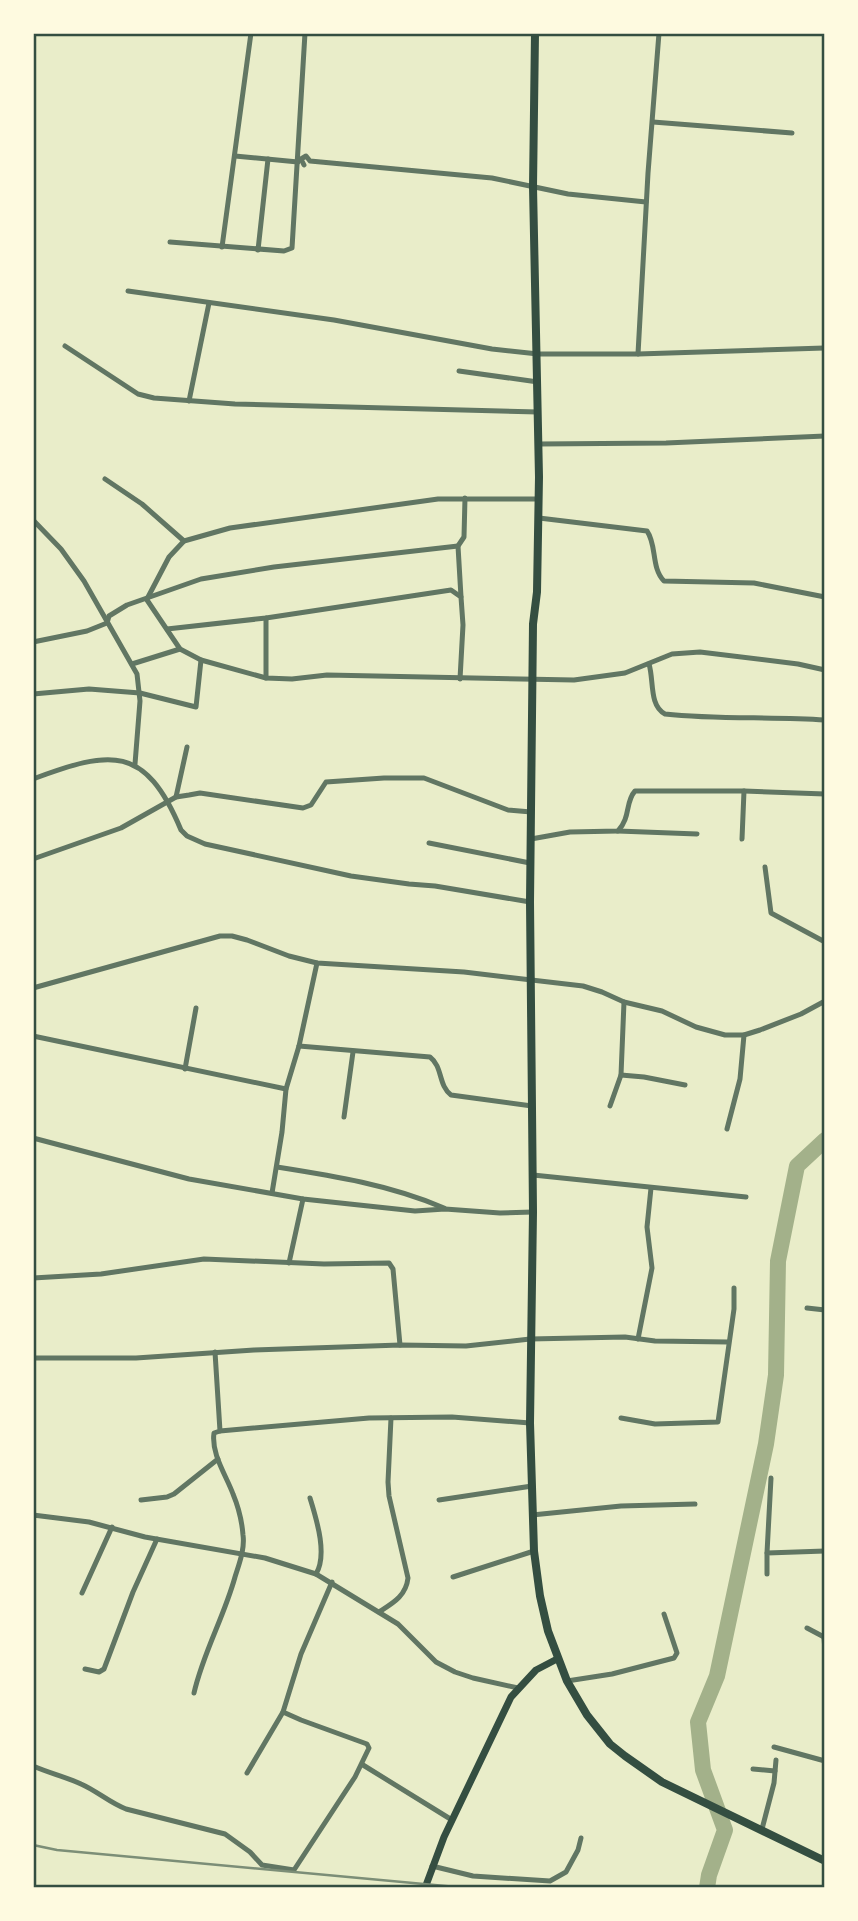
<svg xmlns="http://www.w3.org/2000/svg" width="858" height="1921" font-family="Commissioner,sans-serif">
<rect width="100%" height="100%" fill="#e9edc9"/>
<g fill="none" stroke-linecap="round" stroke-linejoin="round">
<path stroke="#a3b18a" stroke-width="16" d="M707,1888L709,1875L725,1830L703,1770L698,1722L717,1676L766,1444L776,1375L778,1261L797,1166L825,1140"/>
<g stroke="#617663" stroke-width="5">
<path d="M653,122L792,133"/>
<path d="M235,156L298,162"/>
<path d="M304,165L301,159L306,156L310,161L492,178L568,194L646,202"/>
<path d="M170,242L284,251L292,248L305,33"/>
<path d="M222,247L251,33"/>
<path d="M258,250L268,159"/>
<path d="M128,291L334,320L492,349L538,354H638L824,348"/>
<path d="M65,346L138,394L154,398L235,404L538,412"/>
<path d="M638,354L648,173L659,33"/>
<path d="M459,371L538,382"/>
<path d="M189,401L209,303"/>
<path d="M539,444L666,443L825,436"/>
<path d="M105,479L142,504L184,541"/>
<path d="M539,518L647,531C657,545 651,568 664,581L754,583L825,597"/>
<path d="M33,520L61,549L84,581L137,674L140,701L135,764"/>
<path d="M461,597L458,546L464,537L465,498"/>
<path d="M147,599L169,557L184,541L230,528L438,499H538"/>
<path d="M147,600L180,649L201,660L266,678L292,679L327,675L574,680L625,673L672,654L700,652L798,664L825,670"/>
<path d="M266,618V678"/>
<path d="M167,629L266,618L451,590L461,597L463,625L460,679"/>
<path d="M33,642L87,631L107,623L109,616L127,605L201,579L274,567L458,546"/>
<path d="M132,664L180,649"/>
<path d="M649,664C654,680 649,706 665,714C718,720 771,716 825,720"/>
<path d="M33,694L89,689L140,693L196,707L201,660"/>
<path d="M33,779C111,750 145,744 181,830L187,836L205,844L351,876L409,884L435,886L530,902"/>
<path d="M176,797L187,747"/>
<path d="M618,831L697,834"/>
<path d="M531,839L570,832L618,831C631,817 625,802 635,791H744L825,794"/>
<path d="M742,839L744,791"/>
<path d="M429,843L530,863"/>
<path d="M33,859L121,828L176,797L189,795L200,793L303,808L311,805L326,782L384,778H424L508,810L531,812"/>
<path d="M765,867L771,913L825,942"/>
<path d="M33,988L220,936H232L247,940L289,956L317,963L464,972L583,986L602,992L624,1002L662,1011L696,1027L725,1035H744L760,1030L801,1014L825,1001"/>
<path d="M33,1036L286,1089"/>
<path d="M299,1046L430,1057C443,1067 438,1085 451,1095L532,1106"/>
<path d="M185,1069L196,1008"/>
<path d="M621,1075L644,1077L685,1085"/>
<path d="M610,1106L621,1075L624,1002"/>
<path d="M344,1117L353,1052"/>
<path d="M727,1129L740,1079L744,1035"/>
<path d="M33,1138L189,1179L303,1199L415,1211L445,1209L500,1213L533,1212"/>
<path d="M277,1167C334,1176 391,1185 444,1208"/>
<path d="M533,1175L746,1197"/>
<path d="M272,1193L282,1132L286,1089L299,1046L317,963"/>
<path d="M289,1263L303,1199"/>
<path d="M33,1278L101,1274L204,1259L324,1264L389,1263L393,1269L400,1345"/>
<path d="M807,1308L825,1310"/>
<path d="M638,1339L652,1268L647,1227L651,1188"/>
<path d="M33,1358H136L254,1350L400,1345L466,1346L530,1339L625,1337L655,1341L728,1342"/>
<path d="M621,1418L655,1424L718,1422L734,1309V1288"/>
<path d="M220,1431L369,1418L452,1417L530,1423"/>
<path d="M310,1498C316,1518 328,1554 316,1574"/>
<path d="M141,1500L167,1497L174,1494L218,1459"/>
<path d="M439,1500L532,1486"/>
<path d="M33,1515L89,1522L145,1537L265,1558L316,1574L398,1624L436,1662L455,1672L473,1678L518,1688"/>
<path d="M532,1515L621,1506L695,1504"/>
<path d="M767,1553L771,1478"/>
<path d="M767,1574V1553L825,1551"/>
<path d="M453,1577L534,1551"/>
<path d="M82,1593L112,1527"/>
<path d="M379,1612C393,1603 406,1596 408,1578L389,1496L388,1482L391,1418"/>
<path d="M807,1628L824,1637"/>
<path d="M824,1637L825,1651"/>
<path d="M85,1669L99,1672L104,1669L133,1592L157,1539"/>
<path d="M567,1681L612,1674L674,1658L677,1653L664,1614"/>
<path d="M194,1693C203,1653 224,1617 235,1577C239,1564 245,1549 243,1535C242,1522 238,1506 233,1494C226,1475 211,1454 214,1433L220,1431L215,1352"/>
<path d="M774,1747L825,1761"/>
<path d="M363,1765L452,1820"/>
<path d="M33,1766C49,1773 66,1777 81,1784C97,1791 110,1803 126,1809L225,1834L250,1852L262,1865L294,1870L355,1777L369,1748L367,1744L301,1720L283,1712"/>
<path d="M753,1769L775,1771"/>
<path d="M247,1773L283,1712L301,1654L332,1582"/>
<path d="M762,1829L774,1783L776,1760"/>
<path d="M432,1866L473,1876L550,1881L566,1872L578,1850L581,1838"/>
</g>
<path stroke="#344e41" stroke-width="7" d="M425,1888L444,1837L511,1697L536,1670L557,1659"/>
<path stroke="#344e41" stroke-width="8" d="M535,33L533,187L539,477L537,592L533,624L530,902L533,1212L530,1423L534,1551L540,1596L548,1631L567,1681L587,1715L610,1744L625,1756L662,1782L825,1861"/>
<path stroke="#7c8e77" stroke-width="2.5" d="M33,1845L57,1850L467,1888"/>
</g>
<rect width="858" height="1921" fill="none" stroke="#fefae0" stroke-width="70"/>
<rect x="35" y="35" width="788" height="1851" fill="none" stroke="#344e41" stroke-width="2.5"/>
</svg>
